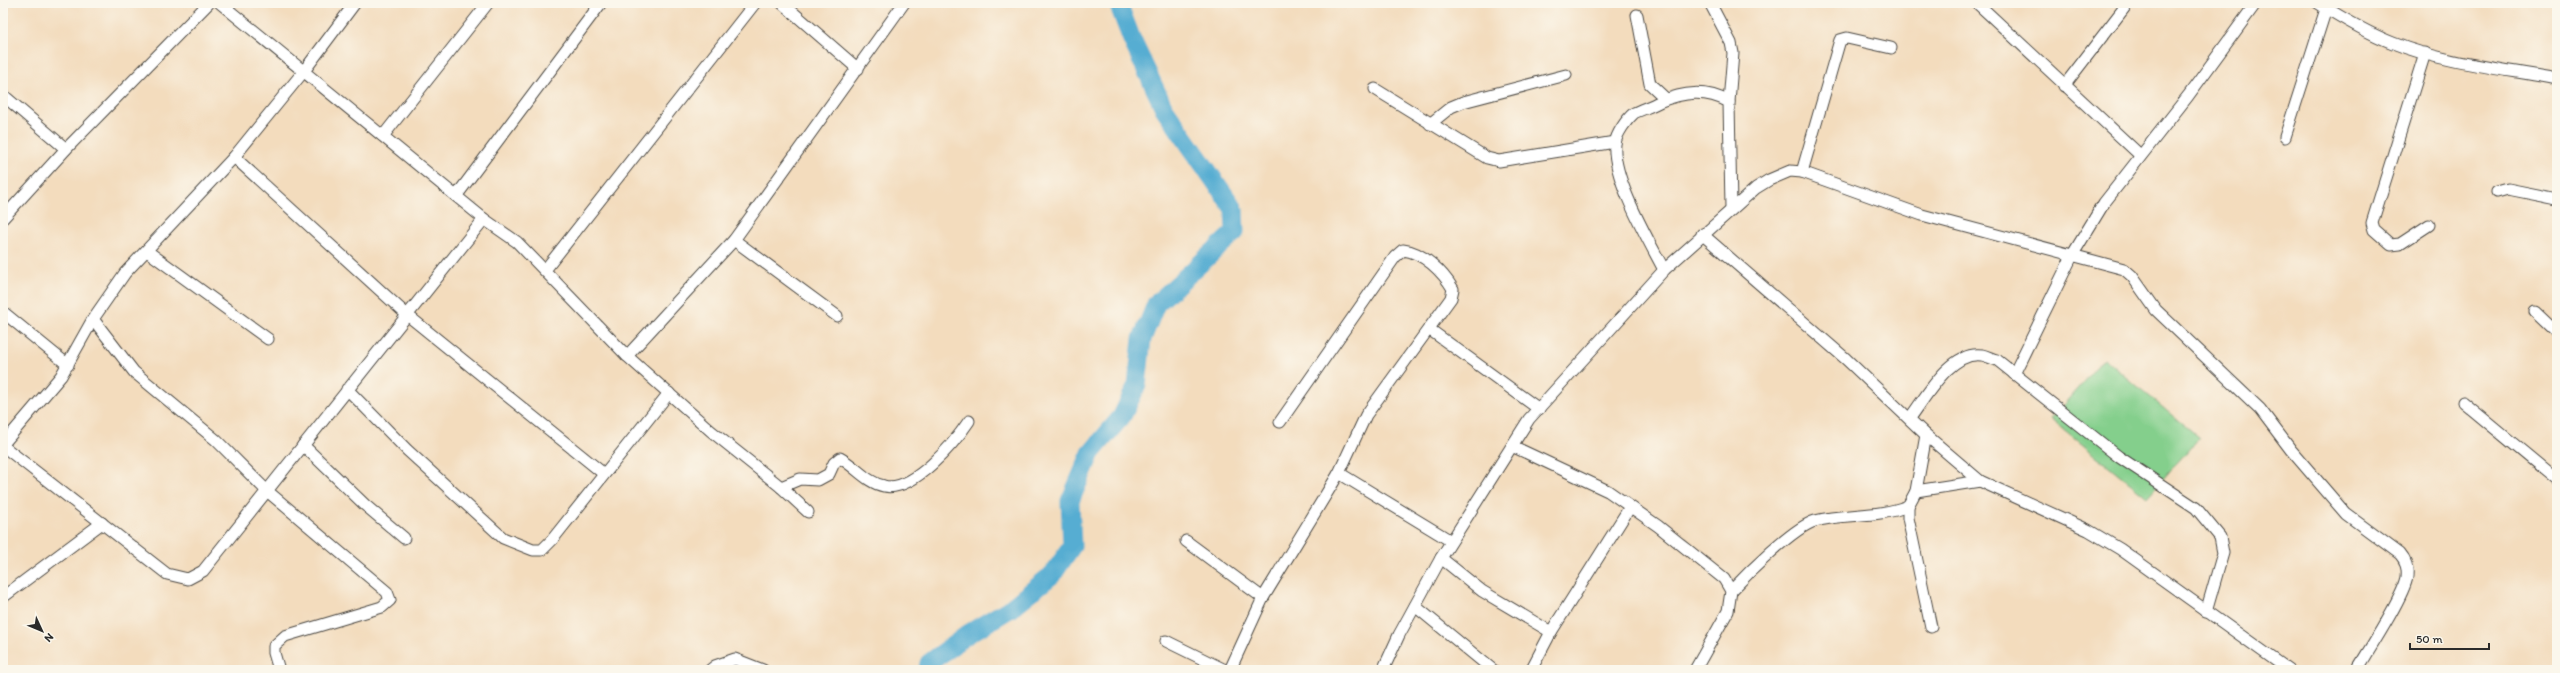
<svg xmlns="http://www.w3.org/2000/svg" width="2560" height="673" font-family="Itim,sans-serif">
<rect width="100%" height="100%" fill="#fbf7ec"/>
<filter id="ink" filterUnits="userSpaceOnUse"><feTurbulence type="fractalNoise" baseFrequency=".025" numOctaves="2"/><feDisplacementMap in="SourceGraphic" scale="8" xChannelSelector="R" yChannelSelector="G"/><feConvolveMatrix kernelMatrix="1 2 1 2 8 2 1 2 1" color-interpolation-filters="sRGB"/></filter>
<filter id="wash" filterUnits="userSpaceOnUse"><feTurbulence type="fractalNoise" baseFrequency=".012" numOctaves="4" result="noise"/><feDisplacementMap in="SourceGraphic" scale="16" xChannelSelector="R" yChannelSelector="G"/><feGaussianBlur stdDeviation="0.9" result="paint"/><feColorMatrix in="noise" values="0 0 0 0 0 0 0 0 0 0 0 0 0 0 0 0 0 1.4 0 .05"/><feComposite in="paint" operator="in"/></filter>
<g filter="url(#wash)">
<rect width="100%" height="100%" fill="#f3dcbd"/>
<path fill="#84cf8c" stroke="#587d5c" d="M2104,358L2199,438L2147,497L2051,419Z"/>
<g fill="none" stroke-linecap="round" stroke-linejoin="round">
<path stroke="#56add2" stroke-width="19" d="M928,670L929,663L968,634L1011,608L1053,574L1072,546L1070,501L1091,453L1122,416L1137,385L1142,339L1156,304L1235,232L1234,209L1164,108L1132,40L1118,3"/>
</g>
</g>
<g filter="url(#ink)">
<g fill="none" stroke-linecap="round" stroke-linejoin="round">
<defs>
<g id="street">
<path d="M220,3L484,219L517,242L627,356L711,431L781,487L808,512"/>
<path d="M782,3L858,69"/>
<path d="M1710,3L1731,43L1733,53L1729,102"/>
<path d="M1977,3L2140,155"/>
<path d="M2318,3C2342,18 2367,33 2393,43C2443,63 2504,69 2557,79"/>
<path d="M1637,15L1650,84L1666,99"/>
<path d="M2425,53L2372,223L2374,230L2391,245L2400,244L2429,225"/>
<path d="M2064,86L2128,3"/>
<path d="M1375,89L1487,158L1499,161L1615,142"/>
<path d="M3,95L66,149L3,218"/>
<path d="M1430,124L1451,107L1463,102L1566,75"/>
<path d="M383,136L488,3"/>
<path d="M2285,137L2326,9"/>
<path d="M66,149L209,3"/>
<path d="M234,157L406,314L604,474"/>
<path d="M1802,172L1840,40L1847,38L1891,48"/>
<path d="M2497,192L2508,189L2557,199"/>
<path d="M457,195L601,3"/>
<path d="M1702,234L1846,359L1926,435L1980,481L2088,530L2120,549L2289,670"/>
<path d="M734,240L837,316"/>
<path d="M147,251L268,339"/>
<path d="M545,270L755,3"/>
<path d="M1664,270C1648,239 1612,178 1615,144C1616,134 1627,119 1634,113C1642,109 1652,106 1659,102C1684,92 1705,89 1729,102L1731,208"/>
<path d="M3,312L68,365"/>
<path d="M2535,312L2557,333"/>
<path d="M1429,329L1539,409"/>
<path d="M627,356L734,240L904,3"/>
<path d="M2014,374L2073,254L2104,203L2188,96L2256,3"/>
<path d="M347,389L407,450L503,538L533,550H542L552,540L669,393"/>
<path d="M2463,402L2557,480"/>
<path d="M1910,418C1926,397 1951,350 1982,355C1987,356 1992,359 1997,360L2119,457L2196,508L2220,537L2223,553L2206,612"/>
<path d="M1926,435L1916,491L1908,506V518L1931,627"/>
<path d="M3,444L61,376L93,319"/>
<path d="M303,445L365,505L404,538"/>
<path d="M3,446L167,574L188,579L203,571L484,219"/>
<path d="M1512,446L1608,491L1658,526L1724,579L1731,591L1728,611L1695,670"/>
<path d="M1339,473L1451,541"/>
<path d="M781,487L800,479L818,480L829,474L834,463L840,458C855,466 867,483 884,486C913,493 955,442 969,421"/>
<path d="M1916,491L1980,481"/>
<path d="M1186,541L1263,598"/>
<path d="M1441,558L1482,591L1551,632"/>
<path d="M1731,591C1747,574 1794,527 1815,521C1846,513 1877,518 1908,506"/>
<path d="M3,597L102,523"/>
<path d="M1415,606L1493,670"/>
<path d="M1166,641L1225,670"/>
<path d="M279,670L274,653V646L285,636L382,607L390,600L387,592L266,490L216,440L134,372L93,319L125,273L234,157L304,71L355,3"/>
<path d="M710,670L715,666L735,659L763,670"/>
<path d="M1230,670L1263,598L1339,473L1366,415L1451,298L1453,289C1443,272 1423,252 1403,250L1395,257L1280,422"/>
<path d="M1383,670L1399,635L1441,558L1529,419L1664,270L1756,188L1769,180L1790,171L1802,172L1922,215L2124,269L2132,276L2156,310L2260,409L2291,450L2346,514L2400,554C2406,561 2408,567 2407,577C2404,596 2369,650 2357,670"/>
<path d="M1531,670L1551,632L1630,507"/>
</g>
</defs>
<use href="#street" stroke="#494641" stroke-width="13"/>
<use href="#street" stroke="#fff" stroke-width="11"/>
</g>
</g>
<rect width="2560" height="673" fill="none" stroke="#fbf7ec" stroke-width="16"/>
<g transform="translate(42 631) rotate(134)" stroke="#fbf7ec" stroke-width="3" paint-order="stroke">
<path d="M0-3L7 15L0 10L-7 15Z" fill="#2b2b2b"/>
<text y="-6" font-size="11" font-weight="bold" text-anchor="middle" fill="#2b2b2b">N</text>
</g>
<path d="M2410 643v6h79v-6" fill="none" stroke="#2b2b2b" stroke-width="2"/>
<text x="2416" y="643" font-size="12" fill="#2b2b2b" stroke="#fbf7ec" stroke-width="3" paint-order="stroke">50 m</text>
</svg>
